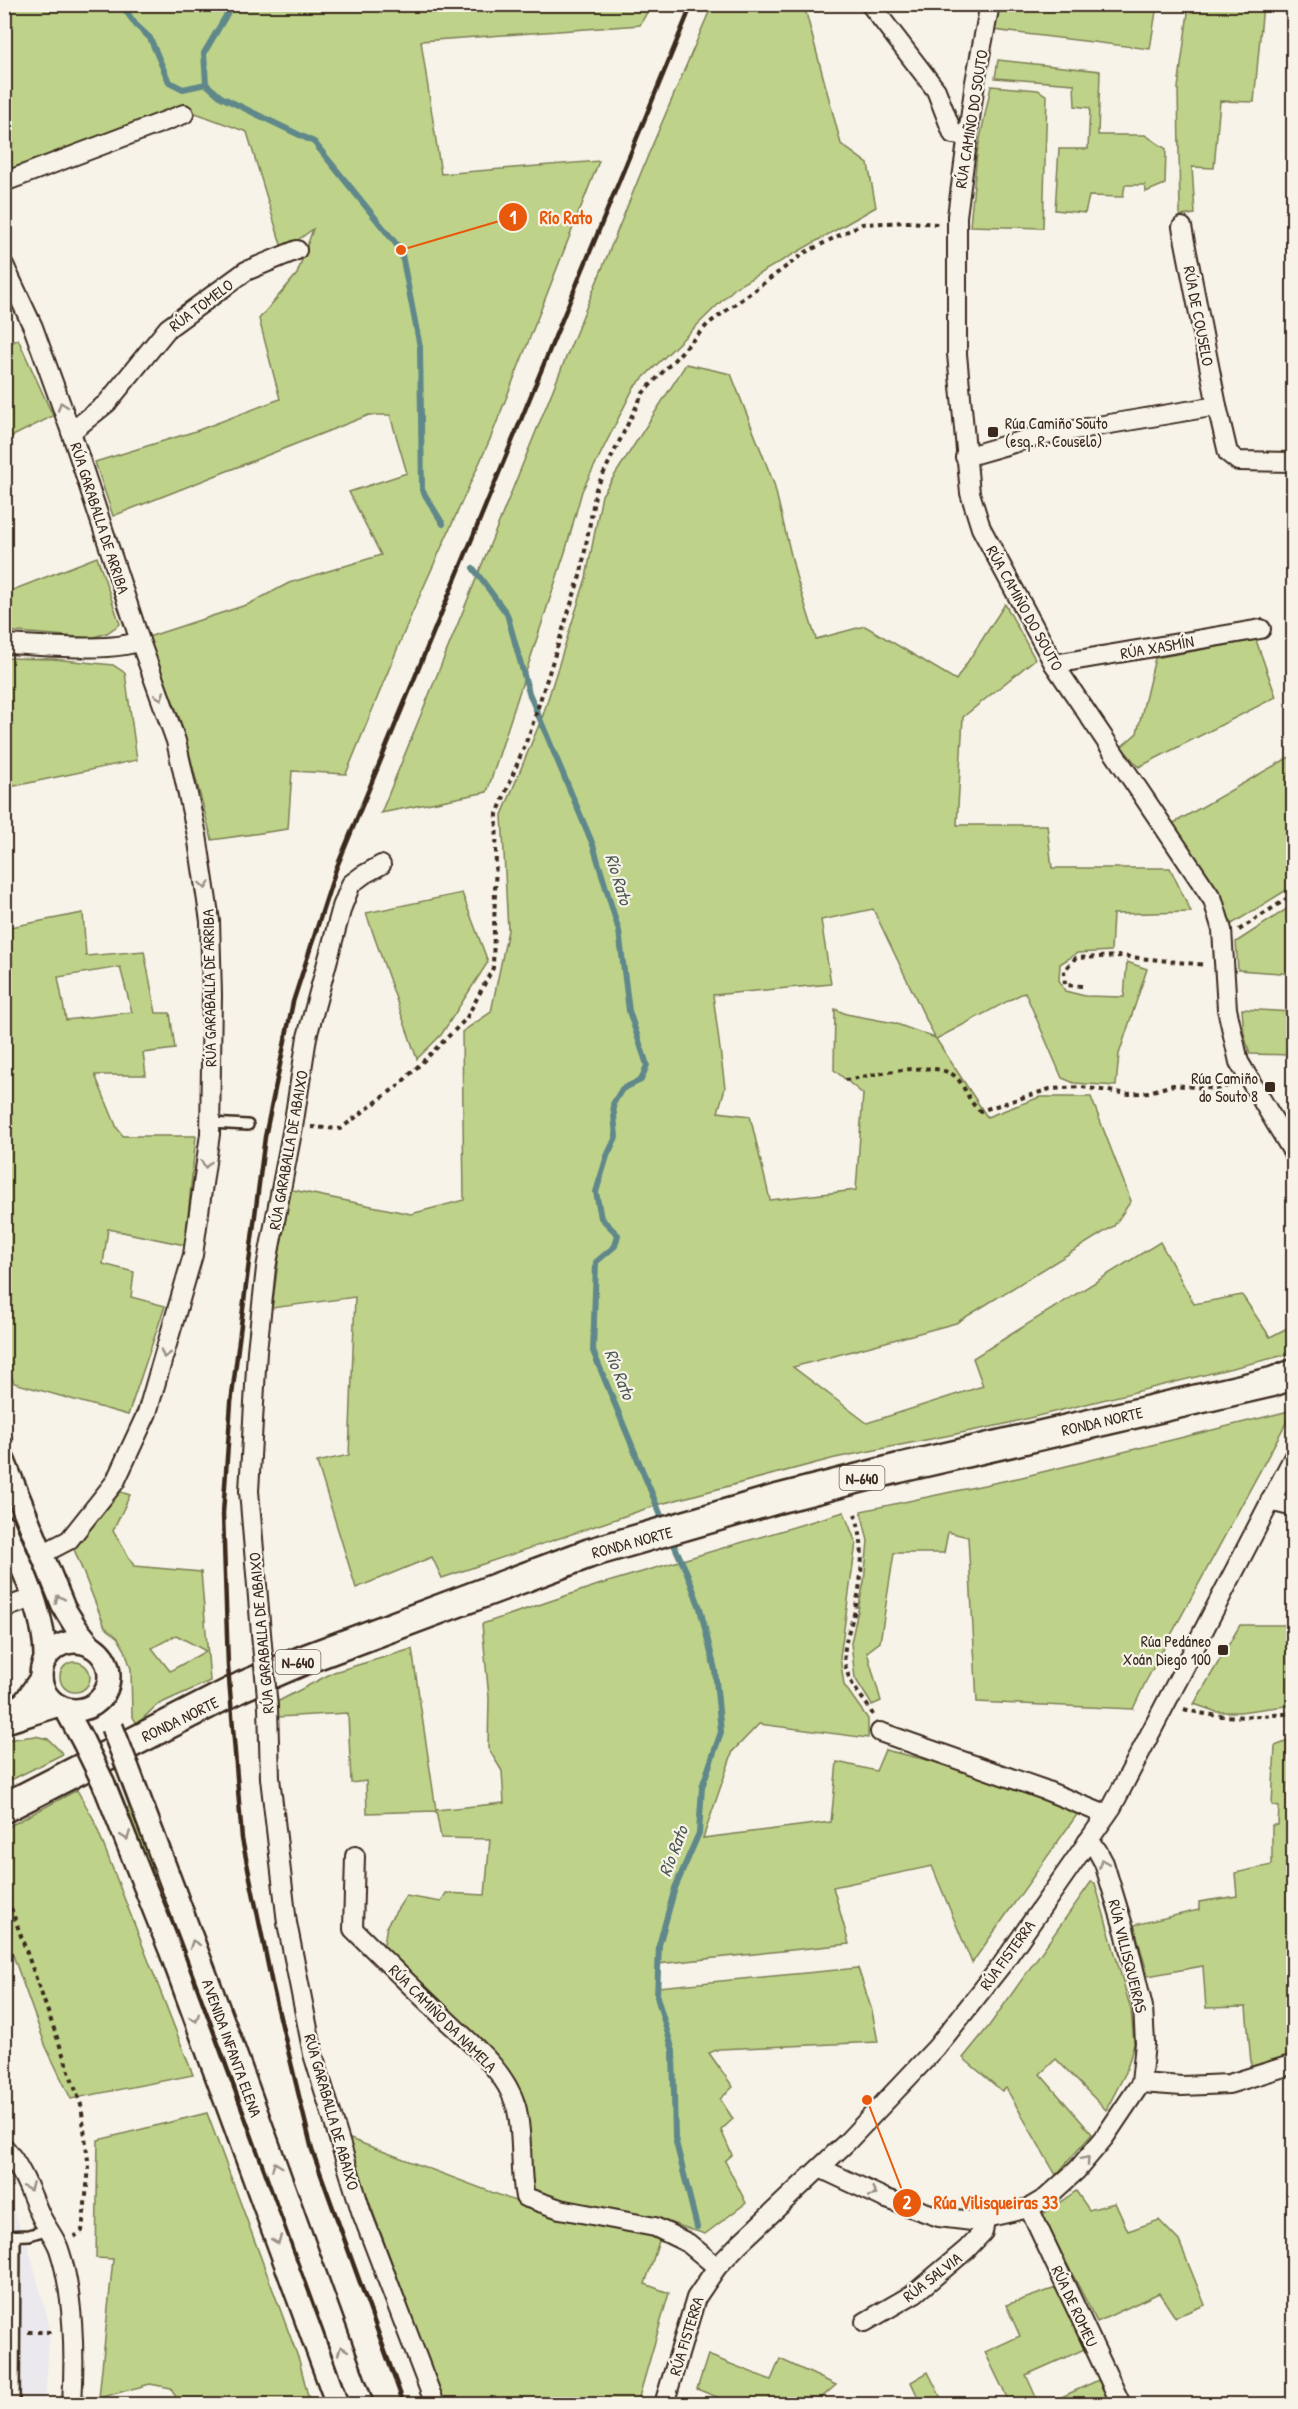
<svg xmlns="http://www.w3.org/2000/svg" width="1298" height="2409" font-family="'Patrick Hand',sans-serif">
<rect width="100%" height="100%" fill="#f7f3e8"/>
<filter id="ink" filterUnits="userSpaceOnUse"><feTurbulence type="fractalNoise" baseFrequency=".0167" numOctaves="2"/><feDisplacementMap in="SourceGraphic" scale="12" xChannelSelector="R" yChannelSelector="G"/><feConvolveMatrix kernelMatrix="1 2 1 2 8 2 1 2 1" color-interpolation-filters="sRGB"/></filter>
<g filter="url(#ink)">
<path fill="#ebe9ed" d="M4,2190L28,2245L50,2327L45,2404H5Z"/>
<g fill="#bed389" stroke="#7c7e54" stroke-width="1.5" fill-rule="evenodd">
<path d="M5,5H651L640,25L421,41L441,174L599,161L491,437L412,613L346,774L292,771L288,829L212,840L181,722L148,637L249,604L289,583L381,555L349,492L407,473L390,415H369L113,516L95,462L196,431L280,399L259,319L297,274L313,229L283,251L247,132L185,109L109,133L5,171Z"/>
<path d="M712,5H804L841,144L868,164L876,207L736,287L634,387L582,491L566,549L487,792L381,813L649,153Z"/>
<path d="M998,5H1157L1150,49L993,30Z"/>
<path d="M1189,5H1263L1254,102L1220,101L1214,168L1192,167L1195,214L1180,216L1178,88Z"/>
<path d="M998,60L1100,71L1098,135H1145L1166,149L1165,184L1146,192L1145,185H1125L1123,197L1089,196L1085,213L1055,210L1059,149H1088L1090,108L1075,106L1074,84L995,78Z"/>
<path d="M991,86L1038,90L1047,96L1043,228L970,226L977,153Z"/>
<path d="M18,339L53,416L5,440V347Z"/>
<path d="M686,364L731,374L774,484L796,576L816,639L865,626L956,680L1005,604L1035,659L963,717L957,825H1047L1052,868H1170L1191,912L1113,914L1111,951L1077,953L1060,964L1059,980L1065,991L1085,996L1124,997L1127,962L1147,969L1119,1054L1116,1086L1074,1083L1062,1078L1025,992L936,1039L987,1117L1040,1097H1091L1131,1201L1114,1226L956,1323L793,1367L867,1423L983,1386L973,1358L1160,1242L1194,1304L1242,1295L1270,1337L1293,1325V1353L1001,1425L835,1458L657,1505L442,1578L432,1557L356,1588L317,1462L349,1455L355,1297L272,1308L288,1189L411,1214L464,1200L462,1032L491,1012L508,930L502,815L543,715L586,578L602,495ZM873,909L935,1038L894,1023L846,1014L835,1009L834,1070L863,1094L856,1190L770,1200L750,1116L718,1112L725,1088L713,995L831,984L821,920Z"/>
<path d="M97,557L120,624L107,633L91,638L5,631V593Z"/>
<path d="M1256,640L1276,697L1139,767L1121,747L1137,733L1155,658Z"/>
<path d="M5,658L53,659L113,665L125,673L137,760L5,788Z"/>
<path d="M1293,755V886L1232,924L1212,885L1172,824Z"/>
<path d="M462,893L488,962L441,1035L417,1059L366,913Z"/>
<path d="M1293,905V974L1238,970L1236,942Z"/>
<path d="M83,913L86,956L144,951L156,1013H170L175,1049L143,1053L146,1075H95L117,1128L123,1136H196L185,1245L108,1229L103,1264L134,1272L131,1297L165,1306L128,1415L14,1383L5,1358V928ZM120,967L132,1012L66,1020L58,977Z"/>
<path d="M1242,1009L1293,1012V1055L1250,1054L1244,1034Z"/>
<path d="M1293,1410L1145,1683L1133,1709L977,1702L968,1537L948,1532L944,1553H894L880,1642L867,1652L881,1701L872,1705L855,1678L851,1643L864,1582L868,1541L861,1511L1022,1477Z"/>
<path d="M115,1490L130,1495L113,1531L134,1566L201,1572L210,1681L157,1705L137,1724L132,1715L131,1669L125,1650L118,1638L105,1627L74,1549ZM176,1635L206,1651L170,1671L152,1648Z"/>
<path d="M844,1512L856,1543L840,1657L844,1685L868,1719V1738L759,1724L733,1751L703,1838L831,1822L837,1762L876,1771L885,1750L948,1765L1081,1809L972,1963L932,1866L833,1887L849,1944L658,1964V1987L858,1968L872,2011L878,2042L719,2049L709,2053L733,2087L720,2099L733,2119L721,2130L732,2155L725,2161L746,2203L705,2234L668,2222L561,2206L533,2195L526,2128L520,2096L383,1950L387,1925L406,1896L441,1902L446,1893L485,1895L490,1839L441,1838L436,1811L367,1813L366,1781L351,1783L348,1713L278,1717L277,1702L334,1672L412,1649L436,1810L504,1803L502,1771L488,1748L489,1698L482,1624L598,1585Z"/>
<path d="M1240,1625H1293V1705L1240,1712H1217L1194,1704Z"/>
<circle cx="75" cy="1677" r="15"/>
<path d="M35,1736L48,1739L63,1754L5,1783V1740Z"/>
<path d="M1293,1739V1755L1288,1756L1294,1776L1293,2059L1252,2074L1246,2007L1206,2008L1203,1966L1148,1976L1134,1925L1199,1910V1902L1237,1896L1235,1873L1272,1865V1825H1278L1279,1807L1272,1805L1275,1746Z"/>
<path d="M77,1790L93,1818L193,2075L71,2099L46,2047L5,1933L4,1829Z"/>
<path d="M131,1807L326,2333L323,2334L127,1808Z"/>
<path d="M1091,1882L1095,1883L1131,2010L1134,2044L1126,2072L1106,2110L1056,2059L1040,2074L1092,2134L1056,2175L1006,2088L1002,2091L963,2058L989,2026Z"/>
<path d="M207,2113L299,2360L310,2404H177L176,2397L171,2388L150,2384L99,2398L113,2259L96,2258L98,2140Z"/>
<path d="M345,2137L563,2219L661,2235L645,2284L669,2293L637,2404H445Z"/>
<path d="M1076,2191L1089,2210L1115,2203L1128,2231L1159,2220L1179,2241L1205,2305L1175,2317L1159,2293L1097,2322L1042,2215Z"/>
<path d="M1056,2288L1087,2348L1026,2375L1039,2404H1010L985,2352L1020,2336L1006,2305Z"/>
<path d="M708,2355L771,2380L780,2359L836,2385L814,2404H734L697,2389Z"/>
<path d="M928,2372L944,2404H921L911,2382Z"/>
<path d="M1103,2378L1111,2398L1099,2404H1046Z"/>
</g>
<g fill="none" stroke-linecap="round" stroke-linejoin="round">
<g stroke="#60888b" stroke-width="6">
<path d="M121,4L136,25L150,38L169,82L183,89L206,84"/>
<path d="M233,4L204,53L206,84L221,97L314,142L401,250L420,347L422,490L443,524"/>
<path d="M473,568L507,614L529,693L593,845L619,931L629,1011L647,1065L641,1080L622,1089L613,1104L616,1137L607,1156L596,1192L601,1218L618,1235L615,1246L596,1262L593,1351L664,1523"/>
<path d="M671,1538L687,1573L700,1608L715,1670L721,1732L702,1787L699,1833L675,1888L659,1945L657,1997L673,2051L675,2138L697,2227"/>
</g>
<defs>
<g id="service">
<path d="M210,1123L248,1125"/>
<path d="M4,2236L29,2235L49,2229"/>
<path d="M14,2404L15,2236"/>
</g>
<g id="minor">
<path d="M870,4L936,90L953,134L966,135"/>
<path d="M990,4L975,82L957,216V354L970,493L981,528L1054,664L1213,900L1222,930L1227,1009L1239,1062L1294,1154"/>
<path d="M4,182L184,114"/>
<path d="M4,265L33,327L71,432L140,641L176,741L197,835L210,921L212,995L210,1134L193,1255L147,1413L115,1482L69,1540L42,1554"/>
<path d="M1217,406L1228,453L1238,461L1294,462"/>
<path d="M71,432L107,403L168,328L246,271L297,250"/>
<path d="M965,457L1038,436L1217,406L1182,227"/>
<path d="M4,644C40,645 109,653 140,641"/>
<path d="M1054,664L1261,629"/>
<path d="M1270,1501L1294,1507"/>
<path d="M4,1608L33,1598"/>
<path d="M262,1645L249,1491L257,1351L266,1268L293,1127L307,1037L342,907L351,884L363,875L381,865"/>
<path d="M268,1707L270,1778L287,1923L313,2054L361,2211L435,2404"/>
<path d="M880,1732L1045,1790L1106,1815"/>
<path d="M355,1856L353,1929C381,1957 410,1985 438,2012C466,2040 504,2067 516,2106C524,2136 519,2167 525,2197L560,2209L655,2227L688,2243L717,2267"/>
<path d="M1141,2083L1182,2086L1229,2084L1294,2064"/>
<path d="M4,2147C21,2166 29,2189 39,2212C44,2225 54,2235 59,2249C74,2293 75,2357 72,2404"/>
<path d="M820,2168L884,2198L939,2217L972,2221L1029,2208L1046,2198L1077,2170L1104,2138L1141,2083L1145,2043L1143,2007L1125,1932L1104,1863L1097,1850L1087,1842"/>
<path d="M1029,2208L1121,2404"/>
<path d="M865,2322L915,2293L966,2250L983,2232L985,2219"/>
<path d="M664,2404L696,2298L717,2267L739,2244L847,2142L936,2048L1001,1966L1112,1807L1294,1456"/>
</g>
<g id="tertiary">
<path d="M4,1461L64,1608L77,1629L92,1647"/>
<path d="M4,1526C21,1567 46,1614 45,1659"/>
<circle cx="75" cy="1676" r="34"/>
<path d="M66,1710L83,1741"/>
<path d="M4,1722L26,1700L41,1678"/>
<path d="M6,1722L56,1706"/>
<path d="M128,1768L233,2047L362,2404"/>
<path d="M103,1782L170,1950L337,2404"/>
</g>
<path id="trunk" d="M4,1808L243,1686L306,1659L590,1553L777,1499L899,1468L1272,1382L1294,1374"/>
</defs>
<use href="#service" stroke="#3b2a1e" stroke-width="14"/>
<use href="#minor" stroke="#3b2a1e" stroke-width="22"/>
<use href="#tertiary" stroke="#3b2a1e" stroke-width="26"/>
<use href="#trunk" stroke="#3b2a1e" stroke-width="33"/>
<g stroke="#3b2a1e" stroke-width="4" stroke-dasharray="4.5 4.5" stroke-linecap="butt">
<path d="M1239,930L1294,894"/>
<path d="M1082,986L1065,985L1064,970L1076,958L1121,956L1206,965"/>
<path d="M845,1080C873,1076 934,1058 956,1077C966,1087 968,1102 980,1111L1050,1089L1081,1087L1129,1094L1149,1092L1173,1085L1216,1089L1231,1085"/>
<path d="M311,1127L340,1129L399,1085L466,1019L493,968L497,814L530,732L581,573L596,489L643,393L708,324L806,252L862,224L909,222L938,224"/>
<path d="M4,1420L14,1444"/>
<path d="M855,1514C866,1546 862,1581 854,1614C849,1631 841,1650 846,1668C851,1689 865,1698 873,1715"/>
<path d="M1184,1709C1220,1720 1257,1717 1294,1713"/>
<path d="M5,1891L81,2105L89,2168L82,2231L74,2237"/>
<path d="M28,2332H54"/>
</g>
<use href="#service" stroke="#f7f3e8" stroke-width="9"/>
<use href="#minor" stroke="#f7f3e8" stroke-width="18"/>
<use href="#tertiary" stroke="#f7f3e8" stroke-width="21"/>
<use href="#trunk" stroke="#f7f3e8" stroke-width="28"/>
<path stroke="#3b2a1e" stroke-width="4.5" d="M404,2404L312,2150L272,1984L242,1839L228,1666L223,1513L231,1403L265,1137L293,1002L336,869L692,4"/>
<defs>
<path id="minor-bridge" d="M262,1645L268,1707"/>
<g id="tertiary-bridge">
<path d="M112,1727L128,1768"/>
<path d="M83,1741L103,1782"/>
</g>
</defs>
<use href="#minor-bridge" stroke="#3b2a1e" stroke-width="22" stroke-linecap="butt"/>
<use href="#tertiary-bridge" stroke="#3b2a1e" stroke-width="26" stroke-linecap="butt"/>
<use href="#minor-bridge" stroke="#f7f3e8" stroke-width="18"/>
<use href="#tertiary-bridge" stroke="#f7f3e8" stroke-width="21"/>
</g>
<defs><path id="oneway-chevron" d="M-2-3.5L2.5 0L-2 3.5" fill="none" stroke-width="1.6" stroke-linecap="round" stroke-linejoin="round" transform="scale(1.5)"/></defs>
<g stroke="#998e83">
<use href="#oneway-chevron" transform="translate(62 406) rotate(-110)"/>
<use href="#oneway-chevron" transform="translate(160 696) rotate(70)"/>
<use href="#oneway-chevron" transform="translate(205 885) rotate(82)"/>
<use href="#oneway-chevron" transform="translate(206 1164) rotate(98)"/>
<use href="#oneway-chevron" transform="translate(165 1354) rotate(107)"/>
<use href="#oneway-chevron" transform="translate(59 1599) rotate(-115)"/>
<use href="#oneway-chevron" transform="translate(126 1836) rotate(69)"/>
<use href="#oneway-chevron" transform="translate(1103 1863) rotate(-113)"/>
<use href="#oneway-chevron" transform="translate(194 1944) rotate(-111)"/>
<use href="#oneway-chevron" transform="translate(195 2018) rotate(70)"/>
<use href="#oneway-chevron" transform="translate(1086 2160) rotate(-49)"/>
<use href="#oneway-chevron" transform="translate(276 2166) rotate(-110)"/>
<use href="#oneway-chevron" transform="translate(29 2187) rotate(67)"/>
<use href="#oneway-chevron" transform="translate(873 2193) rotate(25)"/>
<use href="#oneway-chevron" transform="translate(277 2240) rotate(70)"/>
<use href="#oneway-chevron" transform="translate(342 2350) rotate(-110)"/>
</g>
</g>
<g fill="#3b2a1e" stroke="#f7f3e8" stroke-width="2">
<rect x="987" y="426" width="12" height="12" rx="3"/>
<rect x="1264" y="1081" width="12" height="12" rx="3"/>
<rect x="1217" y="1644" width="12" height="12" rx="3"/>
</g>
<g text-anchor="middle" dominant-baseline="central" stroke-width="4.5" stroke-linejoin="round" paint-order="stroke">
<g fill="#f7f3e8" stroke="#73665b" stroke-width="1.5">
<rect x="839.5" y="1466" width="45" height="24" rx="4.5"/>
<rect x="275.5" y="1650" width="45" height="24" rx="4.5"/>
</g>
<g font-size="15" font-weight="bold" fill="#3b2a1e">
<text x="862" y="1478">N-640</text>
<text x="298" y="1662">N-640</text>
</g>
<g font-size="16" fill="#3b2a1e" stroke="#f7f3e8">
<text transform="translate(971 119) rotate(-81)">RÚA CAMIÑO DO SOUTO</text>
<text transform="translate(201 305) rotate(-37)">RÚA TOMELO</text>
<text transform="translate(1199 316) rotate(79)">RÚA DE COUSELO</text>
<text transform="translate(100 518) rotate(72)">RÚA GARABALLA DE ARRIBA</text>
<text transform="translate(1025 608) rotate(61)">RÚA CAMIÑO DO SOUTO</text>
<text transform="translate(1157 647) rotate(-10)">RÚA XASMÍN</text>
<text transform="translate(209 988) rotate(-91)">RÚA GARABALLA DE ARRIBA</text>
<text transform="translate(288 1150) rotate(-80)">RÚA GARABALLA DE ABAIXO</text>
<text transform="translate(1102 1421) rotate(-13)">RONDA NORTE</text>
<text transform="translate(632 1542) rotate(-15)">RONDA NORTE</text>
<text transform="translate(261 1633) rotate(-95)">RÚA GARABALLA DE ABAIXO</text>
<text transform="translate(180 1719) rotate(-26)">RONDA NORTE</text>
<text transform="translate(1007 1955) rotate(-54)">RÚA FISTERRA</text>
<text transform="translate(1128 1956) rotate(76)">RÚA VILLISQUEIRAS</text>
<text transform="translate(443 2018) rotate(45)">RÚA CAMIÑO DA NAMELA</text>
<text transform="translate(232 2048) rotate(70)">AVENIDA INFANTA ELENA</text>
<text transform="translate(332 2112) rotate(74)">RÚA GARABALLA DE ABAIXO</text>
<text transform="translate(932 2277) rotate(-38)">RÚA SALVIA</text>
<text transform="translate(1075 2306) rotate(65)">RÚA DE ROMEU</text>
<text transform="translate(686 2336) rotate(-73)">RÚA FISTERRA</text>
</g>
<g font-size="16" fill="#3b2a1e" stroke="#f7f3e8" text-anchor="end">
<text x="1005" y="423" text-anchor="start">Rúa Camiño Souto<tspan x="1005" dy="18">(esq. R. Couselo)</tspan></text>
<text x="1258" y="1078">Rúa Camiño<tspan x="1258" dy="18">do Souto 8</tspan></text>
<text x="1211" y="1641">Rúa Pedáneo<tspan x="1211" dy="18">Xoán Diego 100</tspan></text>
</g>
<g font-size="18" font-style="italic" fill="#4d5955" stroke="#f7f3e8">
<text transform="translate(619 879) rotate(73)">Río Rato</text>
<text transform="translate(620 1374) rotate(68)">Río Rato</text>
<text transform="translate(673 1851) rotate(-69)">Río Rato</text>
</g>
</g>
<path fill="none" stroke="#e8590c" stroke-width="2" d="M401 250L513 217M867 2100L907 2203"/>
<g fill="#e8590c" stroke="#f7f3e8" stroke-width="2">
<circle cx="401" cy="250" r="6"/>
<circle cx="867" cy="2100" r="6"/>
<circle cx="513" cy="217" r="15"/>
<circle cx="907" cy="2203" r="15"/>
</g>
<g font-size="18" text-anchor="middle" font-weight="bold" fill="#fff">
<text x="513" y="224">1</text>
<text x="907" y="2209">2</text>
</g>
<g font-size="18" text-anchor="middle" font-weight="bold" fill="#e8590c" stroke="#f7f3e8" stroke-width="4.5" stroke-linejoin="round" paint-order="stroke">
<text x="566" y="224">Río Rato</text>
<text x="996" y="2209">Rúa Vilisqueiras 33</text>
</g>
<rect width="1298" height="2409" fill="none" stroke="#f7f3e8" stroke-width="24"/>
<rect x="12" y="12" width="1274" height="2385" fill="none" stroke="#3b2a1e" stroke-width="2" filter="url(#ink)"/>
</svg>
